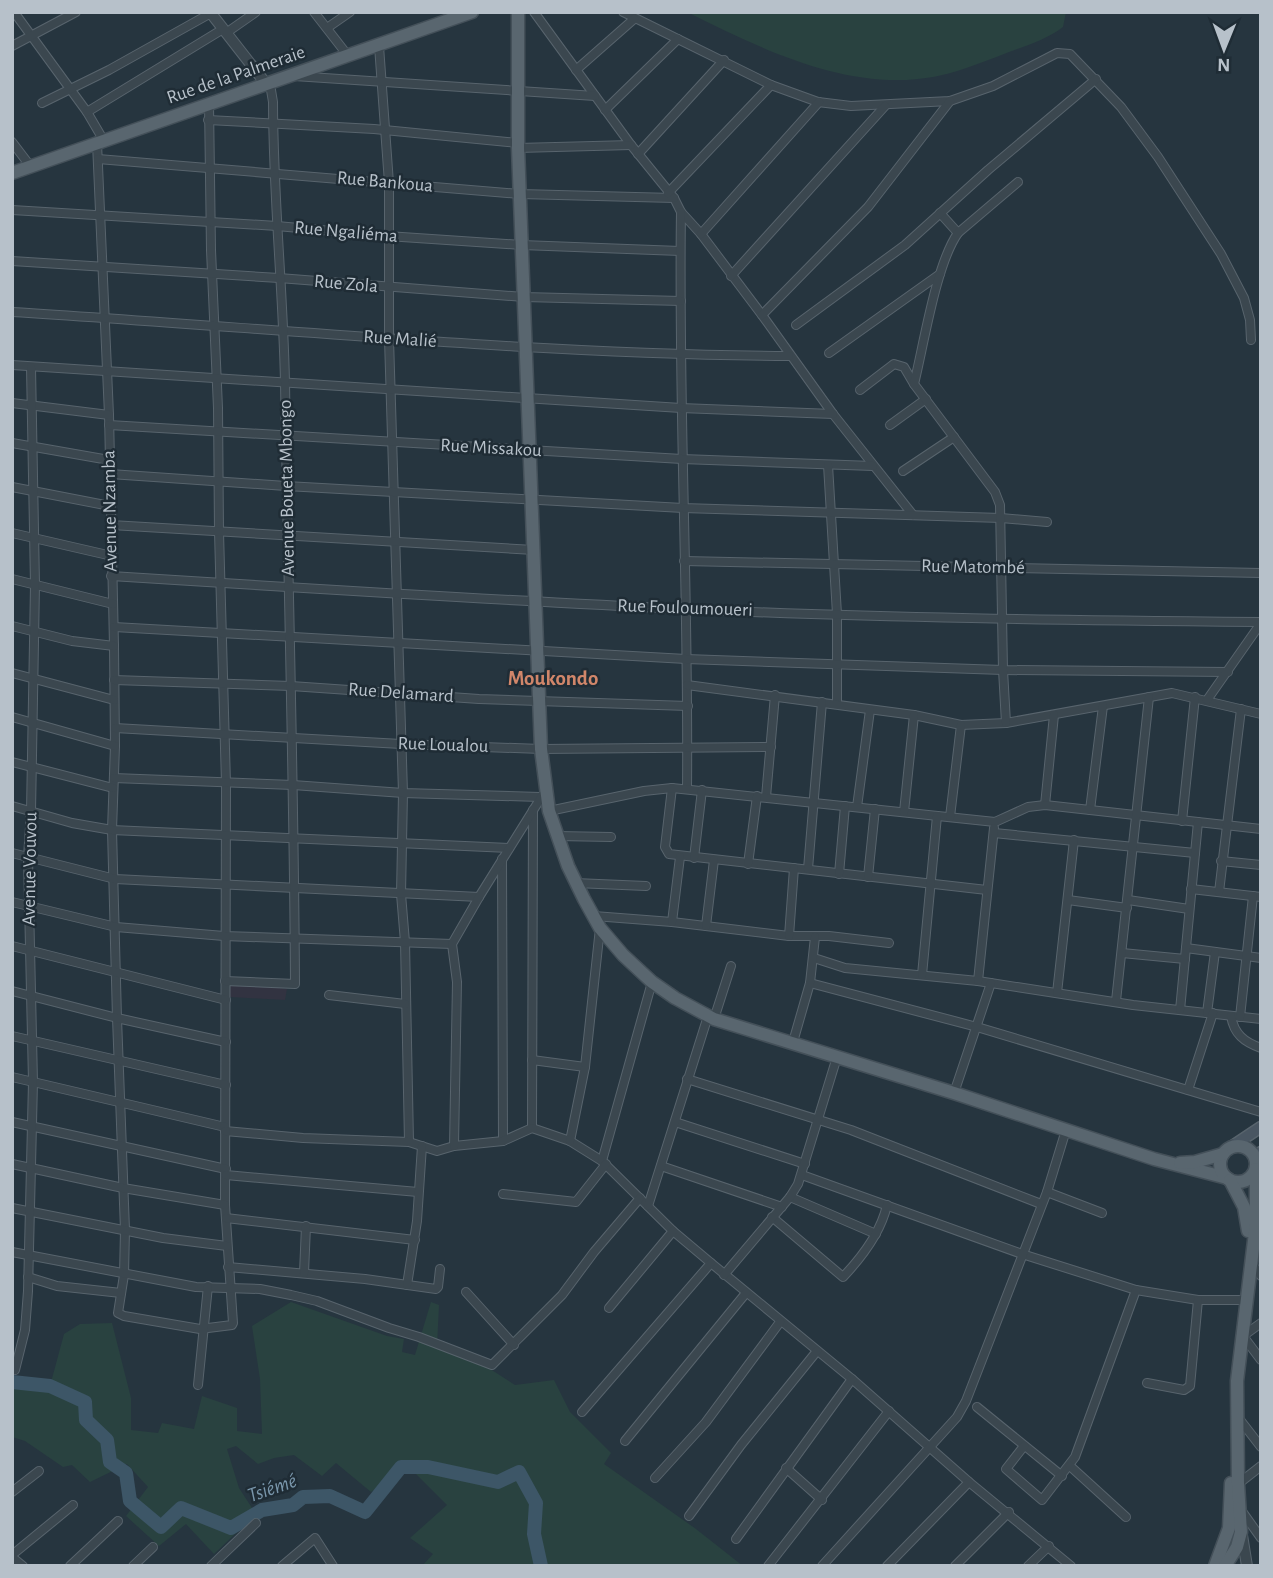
<svg xmlns="http://www.w3.org/2000/svg" width="1273" height="1578" font-family="'Alegreya Sans',sans-serif">
<rect width="100%" height="100%" fill="#26353f"/>
<path fill="#323341" d="M229,981L287,989L285,1000L230,997Z"/>
<g fill="#294240">
<path d="M687,12H1066L1063,27C1045,41 1021,47 999,56C978,64 955,73 933,77C848,92 761,49 687,12Z"/>
<path d="M291,1302L387,1336L404,1339L402,1352L415,1355L431,1302L439,1305L437,1346L470,1356L515,1385L554,1380L570,1412L611,1453L604,1464L696,1529L743,1566H422L433,1554L410,1538L447,1505L409,1467L371,1492L336,1463L322,1476L294,1455L274,1458L258,1464L236,1446L227,1449L239,1488L256,1514L214,1554L186,1524L159,1546L126,1516L148,1487L127,1464L90,1482L72,1465L63,1467L25,1441L12,1437V1382L50,1386L64,1334L80,1324L112,1323L131,1398V1430L158,1433L162,1423L194,1429L202,1396L237,1408V1431L262,1434L260,1379L252,1326Z"/>
</g>
<g fill="none" stroke-linecap="round" stroke-linejoin="round">
<path stroke="#3d5667" stroke-width="14" d="M12,1382L50,1386L85,1402L86,1420L107,1440L110,1462L126,1473L130,1501L161,1527L181,1508L231,1528L262,1510L293,1505L303,1497L330,1496L365,1512L401,1467H428L498,1482L519,1472L536,1503L534,1534L541,1566"/>
<defs>
<g id="minor">
<path d="M14,12L87,112L104,141"/>
<path d="M314,12L349,57"/>
<path d="M534,12L631,145L674,198L681,212L701,234L762,315L833,414L913,515"/>
<path d="M623,12L771,85L818,102L851,106L950,101L993,86L1057,53L1070,54L1121,107L1158,157L1221,254L1244,298L1250,320L1251,340"/>
<path d="M327,28L350,12"/>
<path d="M226,33L256,12"/>
<path d="M12,46L76,12"/>
<path d="M379,46L389,183V339L403,793L401,894L405,942L409,1142"/>
<path d="M576,70L634,19"/>
<path d="M294,76L595,96"/>
<path d="M42,103L109,70L211,13"/>
<path d="M605,110L678,39"/>
<path d="M87,112L223,29"/>
<path d="M208,120L374,129L518,143"/>
<path d="M12,142L31,167"/>
<path d="M97,143L109,415L114,646L115,746L112,830L117,1018L125,1230L124,1275L118,1313L124,1316L200,1329L232,1325L233,1323L225,1205L226,784L219,532L218,408L211,250L209,104"/>
<path d="M518,148L631,145"/>
<path d="M638,154L724,60"/>
<path d="M98,159L520,194L674,198"/>
<path d="M668,193L771,85"/>
<path d="M12,210L277,226L387,236L522,245L680,251"/>
<path d="M681,212C678,404 689,596 687,789"/>
<path d="M940,213L958,233"/>
<path d="M701,234L819,102"/>
<path d="M12,261L279,278L524,297L681,301"/>
<path d="M731,276L885,106"/>
<path d="M12,312C271,328 529,354 789,356"/>
<path d="M762,315L868,207L950,101"/>
<path d="M796,325L905,245L988,170L1096,79"/>
<path d="M829,353L940,274"/>
<path d="M12,365L681,408L833,414"/>
<path d="M860,390L894,364L904,367L914,384"/>
<path d="M12,403L109,415"/>
<path d="M109,425L682,459L873,466"/>
<path d="M890,425L926,399"/>
<path d="M12,443L109,460"/>
<path d="M828,465L837,614V704"/>
<path d="M903,471L954,437"/>
<path d="M110,474L286,486L683,508L1001,518L1047,522"/>
<path d="M12,487L110,506"/>
<path d="M111,525L534,550"/>
<path d="M12,533L112,556"/>
<path d="M684,561L1261,573"/>
<path d="M111,576C301,588 492,600 683,609C875,618 1068,620 1261,622"/>
<path d="M12,579L113,604"/>
<path d="M12,626L72,641L114,646"/>
<path d="M114,627L686,659L1003,670L1228,672"/>
<path d="M12,673L114,700"/>
<path d="M114,680L291,686L479,699L688,706"/>
<path d="M687,685L914,715L961,725L1006,723L1172,693L1261,714"/>
<path d="M1207,700L1261,623"/>
<path d="M12,717L115,746"/>
<path d="M1006,723L1003,670L1000,505L995,492L914,384C924,344 936,264 958,233L1018,182"/>
<path d="M115,728L401,744L541,749L771,747"/>
<path d="M12,762L113,788"/>
<path d="M114,778L293,785L403,793L540,797"/>
<path d="M672,788L665,847L669,854L987,890"/>
<path d="M766,797L775,695"/>
<path d="M1045,805L1054,715"/>
<path d="M12,806L72,823L112,830L509,848"/>
<path d="M857,807L870,710"/>
<path d="M1090,810L1103,706"/>
<path d="M549,811L644,791L672,788L995,822L1028,807L1045,805L1261,829"/>
<path d="M904,812L914,715"/>
<path d="M950,817L961,725"/>
<path d="M1182,821L1195,697"/>
<path d="M994,833L1195,853"/>
<path d="M557,836L611,837"/>
<path d="M12,853L115,879L479,897"/>
<path d="M694,858L702,790"/>
<path d="M502,859L503,1141"/>
<path d="M1221,861L1261,865"/>
<path d="M748,864L757,796"/>
<path d="M808,869L822,702"/>
<path d="M839,874L845,806"/>
<path d="M868,877L875,809"/>
<path d="M575,883L646,886"/>
<path d="M1191,889L1261,897"/>
<path d="M1219,892L1241,709"/>
<path d="M1068,900L1127,908"/>
<path d="M1128,900L1189,909"/>
<path d="M12,902L116,927L224,936L452,944"/>
<path d="M594,916L672,922L789,936H829L889,943"/>
<path d="M672,922L680,857"/>
<path d="M706,926L714,860"/>
<path d="M789,936L794,868"/>
<path d="M12,946L226,1000"/>
<path d="M1186,948L1261,958"/>
<path d="M1122,953L1185,959"/>
<path d="M814,958L845,968L978,981L1133,1005L1261,1019"/>
<path d="M922,975L937,816"/>
<path d="M225,981L295,984C294,783 288,583 285,382C283,288 273,195 273,102L271,90L267,85"/>
<path d="M978,981L994,828"/>
<path d="M810,983L977,1027L1261,1112"/>
<path d="M12,991L117,1018L226,1042"/>
<path d="M1057,993L1074,840"/>
<path d="M329,995L405,1004"/>
<path d="M1116,1001L1149,697"/>
<path d="M1180,1010L1198,822"/>
<path d="M1207,1013L1215,952"/>
<path d="M1231,1016C1234,1034 1244,1042 1261,1048"/>
<path d="M1240,1017L1253,896"/>
<path d="M714,1019L731,966"/>
<path d="M12,1036L226,1085"/>
<path d="M793,1042L810,983L815,937"/>
<path d="M532,1060L585,1067"/>
<path d="M12,1077L225,1127"/>
<path d="M687,1079L851,1130L1041,1204"/>
<path d="M1188,1090L1213,1013"/>
<path d="M954,1093L991,983"/>
<path d="M12,1122L226,1169"/>
<path d="M675,1122L805,1164"/>
<path d="M532,1128L533,810"/>
<path d="M225,1131L303,1138L409,1142L437,1151L454,1146L503,1141L532,1128L570,1141L602,1161L673,1231L711,1263L852,1379L969,1482L1071,1566"/>
<path d="M570,1141L585,1067L600,928"/>
<path d="M454,1146L457,982L452,944L479,897L542,796"/>
<path d="M602,1161L652,982"/>
<path d="M12,1164L123,1188L225,1205"/>
<path d="M661,1166L782,1207"/>
<path d="M226,1175L418,1192"/>
<path d="M802,1175L1022,1254L1136,1290L1198,1300H1240"/>
<path d="M1047,1192L1102,1213"/>
<path d="M503,1194L576,1202L606,1164"/>
<path d="M790,1197L876,1234"/>
<path d="M648,1206L708,1016"/>
<path d="M12,1208L163,1238L227,1246"/>
<path d="M772,1217L843,1277C862,1257 881,1232 887,1205"/>
<path d="M226,1218L415,1240"/>
<path d="M12,1252L196,1287L260,1289L291,1295L317,1301L389,1328L419,1337L492,1365L562,1295L594,1252L640,1198"/>
<path d="M1252,1264L1261,1276"/>
<path d="M228,1267L365,1279L436,1289L438,1287L440,1269"/>
<path d="M304,1273L306,1226"/>
<path d="M724,1275L790,1197L798,1184L837,1057"/>
<path d="M28,1277L57,1286L121,1293"/>
<path d="M407,1285L417,1221L422,1146"/>
<path d="M466,1292L514,1345"/>
<path d="M609,1308L673,1231"/>
<path d="M1241,1334L1243,1336L1261,1323"/>
<path d="M1243,1336L1261,1360"/>
<path d="M15,1370L25,1330L28,1291L33,1082L28,857L31,812L35,585L31,367"/>
<path d="M1147,1383L1184,1390L1190,1386L1198,1300"/>
<path d="M198,1385L208,1286"/>
<path d="M977,1407L1062,1476"/>
<path d="M582,1412L711,1263"/>
<path d="M1237,1416L1261,1447"/>
<path d="M625,1441L746,1293"/>
<path d="M1024,1446L1006,1469L1042,1500L1075,1457L1136,1290"/>
<path d="M1070,1466L1126,1517"/>
<path d="M786,1468L822,1500"/>
<path d="M655,1478L706,1422L780,1322"/>
<path d="M1238,1484L1261,1466"/>
<path d="M12,1492L39,1471"/>
<path d="M1241,1510L1261,1538"/>
<path d="M689,1516L741,1445L817,1351"/>
<path d="M736,1539L852,1379"/>
<path d="M12,1555L73,1505"/>
<path d="M12,1557L23,1566"/>
<path d="M70,1566L118,1521"/>
<path d="M133,1566L153,1547"/>
<path d="M211,1566L256,1523"/>
<path d="M282,1566L315,1538L333,1566"/>
<path d="M768,1566L889,1411"/>
<path d="M822,1566L957,1417L966,1401L1047,1192L1066,1130"/>
<path d="M887,1566L969,1482"/>
<path d="M955,1566L1009,1512"/>
<path d="M1028,1566L1049,1546"/>
</g>
<g id="tertiary">
<path d="M210,12L267,85"/>
<path d="M1242,1535L1247,1566"/>
</g>
<g id="secondary">
<path d="M1231,1147L1261,1127"/>
<path d="M1256,1165L1261,1152"/>
</g>
<g id="primary">
<path d="M518,12V148L541,749L549,811L568,866L584,899L600,928L623,955L652,982L675,998L714,1019L954,1093L1154,1159L1227,1178"/>
<path d="M12,173L472,12"/>
<circle cx="1238" cy="1164" r="18"/>
<path d="M1180,1163L1195,1162L1223,1154"/>
<path d="M1230,1180L1244,1207L1248,1231"/>
<path d="M1215,1566L1229,1528L1231,1483"/>
<path d="M1225,1566L1237,1547L1241,1532L1238,1484L1237,1381L1256,1224V1169"/>
</g>
</defs>
<use href="#minor" stroke="#58646d" stroke-width="10"/>
<use href="#tertiary" stroke="#58646d" stroke-width="12"/>
<use href="#secondary" stroke="#58646d" stroke-width="13"/>
<use href="#primary" stroke="#445059" stroke-width="15"/>
<use href="#minor" stroke="#3b474f" stroke-width="8"/>
<use href="#tertiary" stroke="#3b474f" stroke-width="10"/>
<use href="#secondary" stroke="#495662" stroke-width="10"/>
<use href="#primary" stroke="#59666f" stroke-width="12"/>
</g>
<g text-anchor="middle" dominant-baseline="central" stroke-width="5" stroke-linejoin="round" paint-order="stroke">
<g font-size="19" fill="#b7c1ca" stroke="#1f2c35">
<text transform="translate(236 75) rotate(-19)">Rue de la Palmeraie</text>
<text transform="translate(385 182) rotate(5)">Rue Bankoua</text>
<text transform="translate(346 232) rotate(5)">Rue Ngaliéma</text>
<text transform="translate(346 284) rotate(5)">Rue Zola</text>
<text transform="translate(400 339) rotate(4)">Rue Malié</text>
<text transform="translate(491 448) rotate(3)">Rue Missakou</text>
<text transform="translate(287 488) rotate(-91)">Avenue Boueta Mbongo</text>
<text transform="translate(110 511) rotate(-91)">Avenue Nzamba</text>
<text transform="translate(973 567) rotate(1)">Rue Matombé</text>
<text transform="translate(685 608) rotate(2)">Rue Fouloumoueri</text>
<text transform="translate(401 693) rotate(4)">Rue Delamard</text>
<text transform="translate(443 745) rotate(2)">Rue Loualou</text>
<text transform="translate(30 869) rotate(-89)">Avenue Vouvou</text>
</g>
<g font-size="21" font-weight="bold" fill="#d1866a" stroke="#1f2c35">
<text x="553" y="678">Moukondo</text>
</g>
<g font-size="21" font-style="italic" fill="#7996ab" stroke="#1f2c35">
<text transform="translate(272 1488) rotate(-19)">Tsiémé</text>
</g>
</g>
<rect width="1273" height="1578" fill="none" stroke="#b7c1ca" stroke-width="28"/>
<g transform="translate(1224 49) rotate(181)" stroke="#1f2c35" stroke-width="5" paint-order="stroke">
<path d="M0-5L12 26L0 18L-12 26Z" fill="#b7c1ca"/>
<text y="-10" font-size="19" font-weight="bold" text-anchor="middle" fill="#b7c1ca">N</text>
</g>
</svg>
